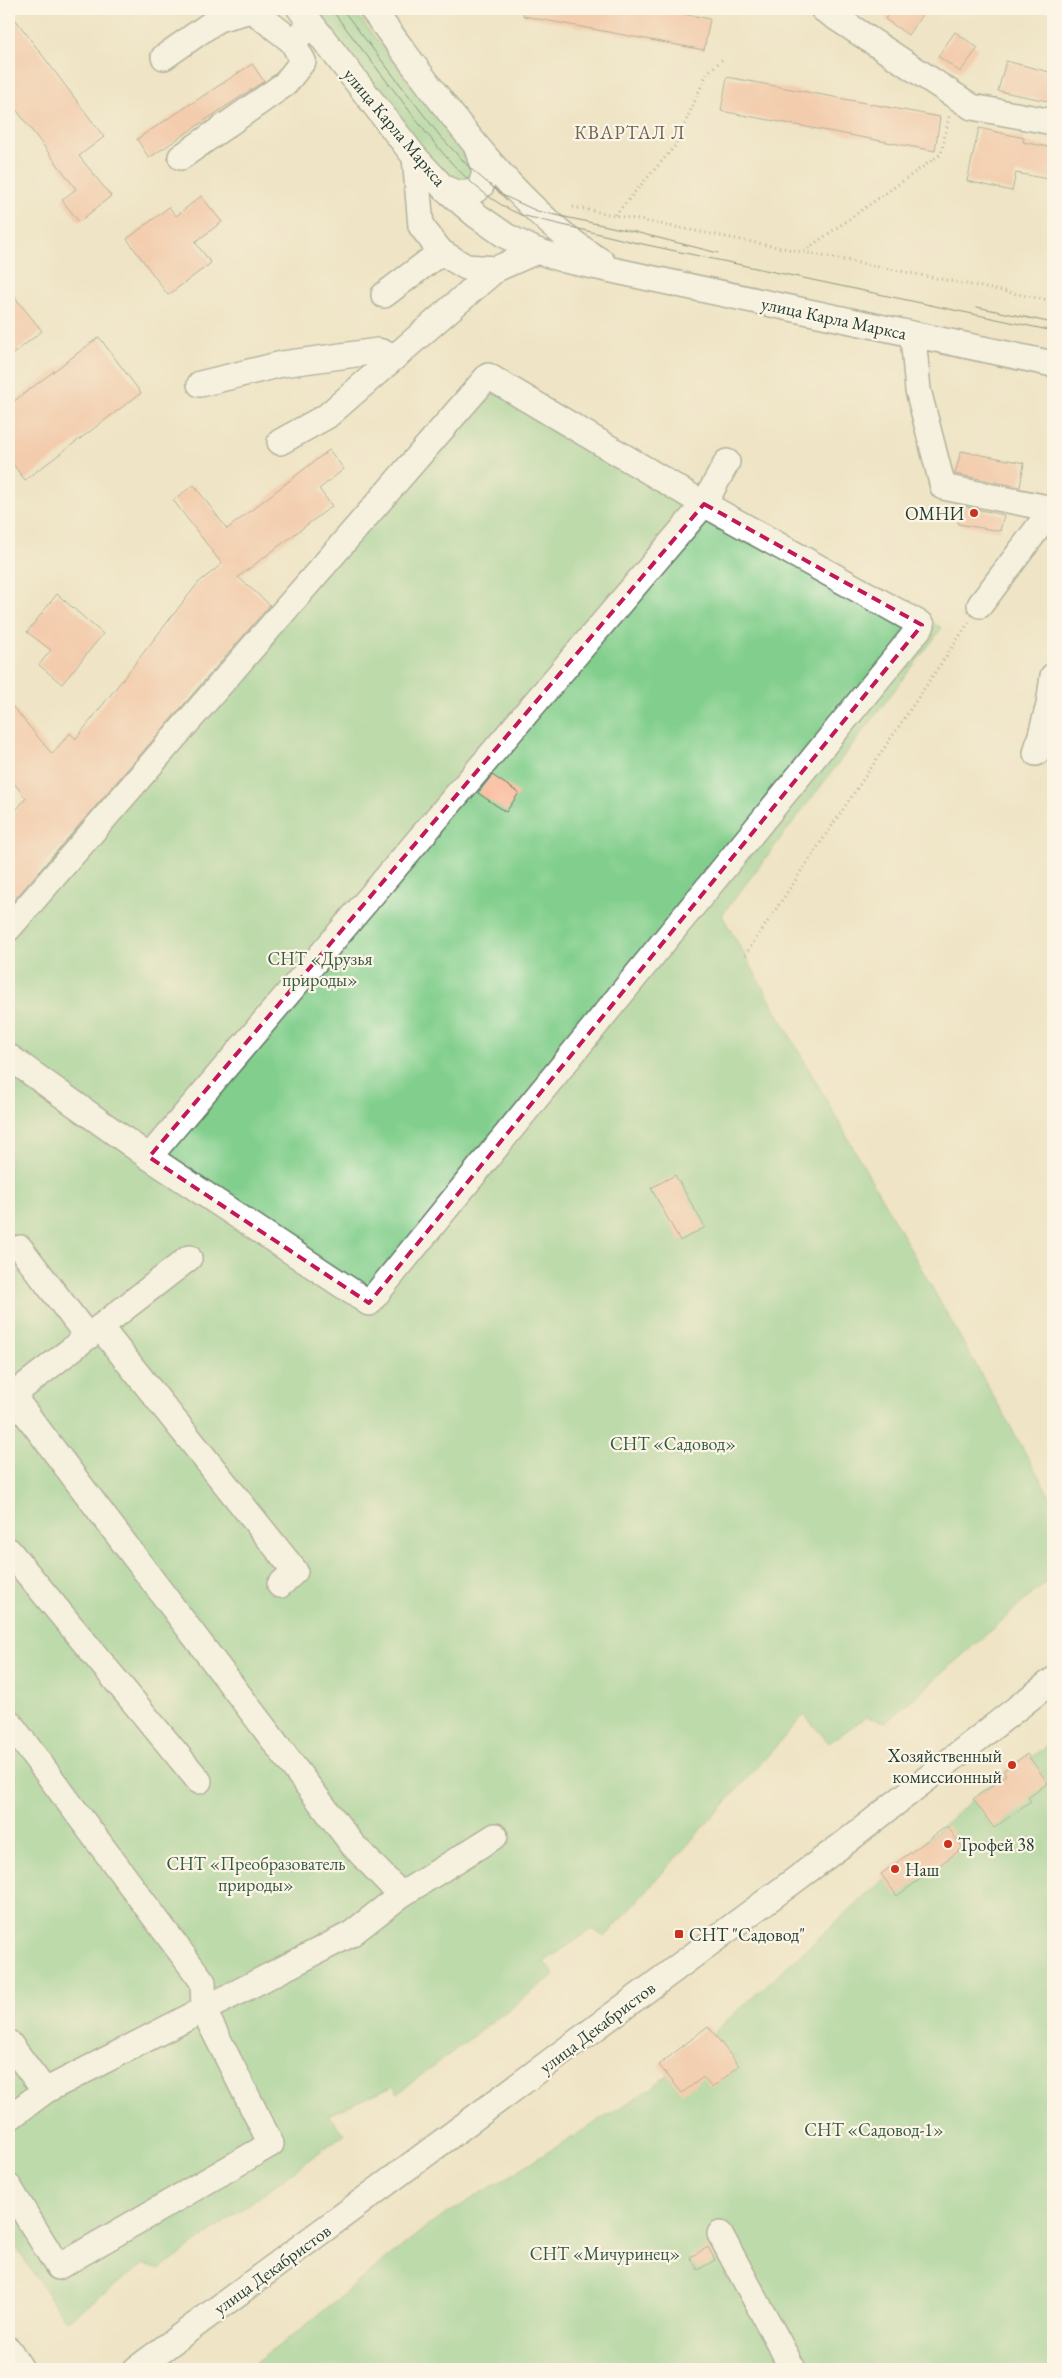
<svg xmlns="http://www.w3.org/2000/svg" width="1062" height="2378" font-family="'EB Garamond',serif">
<rect width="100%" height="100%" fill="#fcf5e5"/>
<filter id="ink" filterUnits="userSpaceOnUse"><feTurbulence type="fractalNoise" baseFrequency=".02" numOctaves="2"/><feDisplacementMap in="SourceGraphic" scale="10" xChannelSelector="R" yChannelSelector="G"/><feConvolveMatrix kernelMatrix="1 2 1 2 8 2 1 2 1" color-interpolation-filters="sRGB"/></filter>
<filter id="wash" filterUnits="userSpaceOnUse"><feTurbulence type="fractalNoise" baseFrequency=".0096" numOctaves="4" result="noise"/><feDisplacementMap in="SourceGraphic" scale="20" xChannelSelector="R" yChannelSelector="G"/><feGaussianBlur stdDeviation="1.12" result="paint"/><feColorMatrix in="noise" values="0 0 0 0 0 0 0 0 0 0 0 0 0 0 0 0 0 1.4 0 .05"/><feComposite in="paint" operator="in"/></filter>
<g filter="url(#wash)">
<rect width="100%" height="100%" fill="#efe4c5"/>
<g fill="#82cf8d" stroke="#508660">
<path d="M313,9H353L479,172L469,186L445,180Z"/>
<path d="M488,376L942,628L722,915L1053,1502V1576L886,1722L866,1717L829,1743L804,1715L605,1937L592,1929L544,1962L554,1975L398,2093L393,2086L328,2115L344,2134L161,2269L144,2264L66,2321L9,2237V911Z"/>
<path d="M1053,1742V2369H247L295,2334L426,2227L652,2088L983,1790Z"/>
</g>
<g id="blocks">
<g fill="#f9b092">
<path d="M524,9H658L710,19L704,50L523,16Z"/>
<path d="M892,9H926L908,35L885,19Z"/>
<path d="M9,11L104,137L79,156L111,196L79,222L62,200L76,189L9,100Z"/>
<path d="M955,32L978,48L960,72L938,56Z"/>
<path d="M1006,61L1053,73V102L998,91Z"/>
<path d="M252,64L264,81L149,158L137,139Z"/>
<path d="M727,77L940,117L935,151L721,111Z"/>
<path d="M979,128L1024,138L1023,142L1053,148V180L1016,173L1012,191L967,181Z"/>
<path d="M201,196L222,222L195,242L211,263L168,295L127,239L169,207L176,216Z"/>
<path d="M9,290L42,331L9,357Z"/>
<path d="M99,337L141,393L25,480L9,459V405Z"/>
<path d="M329,450L344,469L319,489L332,506L238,577L270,605L9,906V819L26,798L9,777V702L52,754L70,733L76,739L198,583L222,564L173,500L194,485L227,529Z"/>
<path d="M961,451L1024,463L1020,487L955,474Z"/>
<path d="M961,506L1004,515L1000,531L958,524Z"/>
<path d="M57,594L103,634L62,684L39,665L51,650L27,632Z"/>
<path d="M492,775L519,793L506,812L478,793Z"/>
<path d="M675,1175L705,1227L680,1241L651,1188Z"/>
<path d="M1027,1754L1048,1783L1028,1798L1031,1801L994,1828L973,1799L1006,1775L1003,1771Z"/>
<path d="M947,1826L963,1848L897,1896L881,1874Z"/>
<path d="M708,2026L739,2066L712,2088L703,2077L682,2093L659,2065Z"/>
<path d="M708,2247L715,2260L698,2270L690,2257Z"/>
</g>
</g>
</g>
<g filter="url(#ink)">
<use href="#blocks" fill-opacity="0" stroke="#687767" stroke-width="1"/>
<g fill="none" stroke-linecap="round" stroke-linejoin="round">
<defs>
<g id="minor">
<path d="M300,9L415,157L443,187L476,215L506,236L537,251L565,260L1053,364"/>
<path d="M372,9C437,95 510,205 602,262"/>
<path d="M823,9L972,107L1053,122"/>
<path d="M164,57L218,19L252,10L292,41L305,31"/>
<path d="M181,157L285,84L303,61L292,41"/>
<path d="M415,157L421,226L441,252L466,267L496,269"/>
<path d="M443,187C456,194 469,197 481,186L485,172L477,148"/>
<path d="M384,295L441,252"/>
<path d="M913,336L918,390L943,487L1053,509"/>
<path d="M200,384L282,364L378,351L396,356"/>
<path d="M280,442L327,416L496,269L537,251"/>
<path d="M980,605L1053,508"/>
<path d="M1036,753L1049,705L1053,676"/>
<path d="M9,928L488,376L704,504L922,625L369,1303L149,1157L9,1057"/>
<path d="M149,1157L704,504L727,462"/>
<path d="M20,1248L88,1337"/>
<path d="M100,1327L295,1571L280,1585"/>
<path d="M12,1395L352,1844L401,1895"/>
<path d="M9,1398L189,1258"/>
<path d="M9,1551L199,1781"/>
<path d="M9,1722L203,1982L204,2011L271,2144L58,2267L9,2187"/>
<path d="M9,2043L45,2091"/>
<path d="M9,2118L45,2091L351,1934L401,1895L495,1836"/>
<path d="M720,2234L793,2369"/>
<path d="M9,2350L21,2369"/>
<path d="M136,2369L842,1845L1053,1680"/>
</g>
</defs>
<use href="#minor" stroke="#687767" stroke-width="28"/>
<g stroke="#687767" stroke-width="3" stroke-dasharray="1 4" stroke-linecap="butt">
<path d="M573,207L1053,301"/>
<path d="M615,215L675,146L707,73L724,58"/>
<path d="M804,251L941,154L949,116"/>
<path d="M745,955L969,622"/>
</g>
<use href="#minor" stroke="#fff" stroke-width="25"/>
<g stroke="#1f3d34" stroke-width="1">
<path d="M331,9C354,38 376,68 399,97C433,142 468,192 521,215L633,242L1053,331"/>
<path d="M342,9L440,136L470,168L502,195L537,211L635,232L718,253"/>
<path d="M977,307L1053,323"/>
</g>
</g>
</g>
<path d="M0 0H1062V2378H0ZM704,504L922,625L369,1303L149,1157Z" fill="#efe4c5" fill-opacity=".55" fill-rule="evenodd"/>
<path fill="none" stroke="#c2185b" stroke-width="4" stroke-dasharray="10 6" stroke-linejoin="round" d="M704,504L922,625L369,1303L149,1157Z"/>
<g fill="#c8321e" stroke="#fcf5e5" stroke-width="2">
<circle cx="974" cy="513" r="5"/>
<circle cx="1012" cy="1765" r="5"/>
<circle cx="948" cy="1844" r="5"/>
<circle cx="895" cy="1869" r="5"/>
<rect x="674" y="1929" width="10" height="10" rx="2.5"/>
</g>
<g text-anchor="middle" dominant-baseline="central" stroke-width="4.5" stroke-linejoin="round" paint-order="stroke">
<g font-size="18" fill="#1f3d34" stroke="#fcf5e5">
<text transform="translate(395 127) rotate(50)">улица Карла Маркса</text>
<text transform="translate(834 318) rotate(12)">улица Карла Маркса</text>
<text transform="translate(597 2027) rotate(-37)">улица Декабристов</text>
<text transform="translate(272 2269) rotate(-36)">улица Декабристов</text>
</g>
<g font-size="18" fill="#1f3d34" stroke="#fcf5e5" text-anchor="start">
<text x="964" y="513" text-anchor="end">ОМНИ</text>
<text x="1002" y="1755" text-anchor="end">Хозяйственный<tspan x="1002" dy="21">комиссионный</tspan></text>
<text x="958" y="1844">Трофей 38</text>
<text x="905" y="1869">Наш</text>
<text x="689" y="1934">СНТ "Садовод"</text>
</g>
<g font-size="18" fill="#335a46" stroke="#fcf5e5">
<text x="320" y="958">СНТ «Друзья<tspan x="320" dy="21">природы»</tspan></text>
<text x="673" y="1443">СНТ «Садовод»</text>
<text x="256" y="1863">СНТ «Преобразователь<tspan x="256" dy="21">природы»</tspan></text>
<text x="874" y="2129">СНТ «Садовод-1»</text>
<text x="605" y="2253">СНТ «Мичуринец»</text>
</g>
<g font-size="19" letter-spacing="1" fill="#6b6555" stroke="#fcf5e5">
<text x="630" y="132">КВАРТАЛ Л</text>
</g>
</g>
<rect width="1062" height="2378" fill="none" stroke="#fcf5e5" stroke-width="30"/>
</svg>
